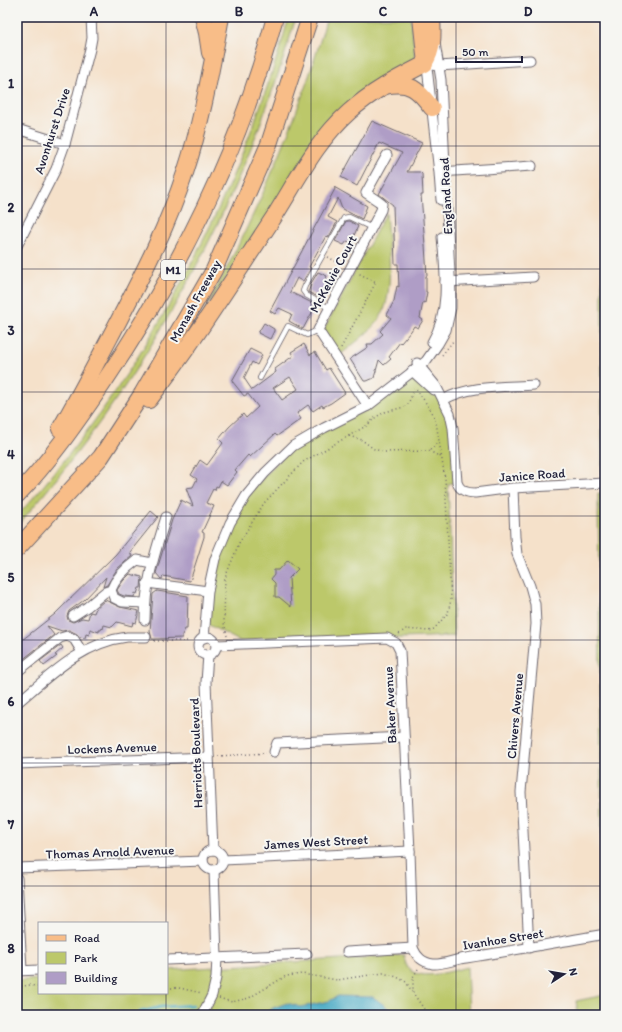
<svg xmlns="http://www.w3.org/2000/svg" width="622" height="1032" font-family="Itim,sans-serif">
<rect width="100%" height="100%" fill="#f6f6f2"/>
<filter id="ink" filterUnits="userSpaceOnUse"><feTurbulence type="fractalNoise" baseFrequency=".025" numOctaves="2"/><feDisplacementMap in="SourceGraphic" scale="8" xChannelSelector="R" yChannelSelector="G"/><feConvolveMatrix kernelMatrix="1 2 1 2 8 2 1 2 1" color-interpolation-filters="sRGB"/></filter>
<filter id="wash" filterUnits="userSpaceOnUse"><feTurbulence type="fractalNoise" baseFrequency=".012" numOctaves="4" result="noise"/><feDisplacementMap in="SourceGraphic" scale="16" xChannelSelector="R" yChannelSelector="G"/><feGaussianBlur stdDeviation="0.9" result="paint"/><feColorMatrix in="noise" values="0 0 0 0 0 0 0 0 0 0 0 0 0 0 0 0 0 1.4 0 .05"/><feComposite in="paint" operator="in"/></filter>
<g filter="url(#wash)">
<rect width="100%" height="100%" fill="#f5e1ca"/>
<g fill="#bcc86a" stroke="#6f7552">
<path d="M289,17H296C241,208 148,377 17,526V516C145,375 237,200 289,17Z"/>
<path d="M327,17H411L415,60L387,75L369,88L367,85L351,102L258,231L204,311C255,218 299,119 327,17Z"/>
<path d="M605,169V473H602V170Z"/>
<path d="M386,213C388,241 395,293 381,316C371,332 353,344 339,356L323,331Z"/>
<path d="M412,371L426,383L449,410L457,482L448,484L454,636L245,644L205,623L215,559L246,496L293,446L368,406Z"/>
<path d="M598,493H605V934H603Z"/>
<path d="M404,955C404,958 405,961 406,964C414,984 451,971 467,967L469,1015H17V981L39,979V993H167V970Z"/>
<path d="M605,995V1015H578L576,1001Z"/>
</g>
<path fill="#43a7c3" stroke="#32647f" d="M338,996L373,997L387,1007L394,1015H312L306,1012L304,1015H263L273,1008L287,1003L301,1007L329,1001Z"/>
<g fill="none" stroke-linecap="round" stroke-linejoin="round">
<g stroke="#43a7c3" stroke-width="2.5">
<path d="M140,1012L161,1007L193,1005"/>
<path d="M219,1012L237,1015"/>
</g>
</g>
<g id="blocks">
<g fill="#af9dc6" fill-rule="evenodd">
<path d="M372,121L422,143L407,172H420L422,174L423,195H421L425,245L427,276H426V292H427L425,303L423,302L420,318L423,320L418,328L414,326L411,331L401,343L400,342L389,357L391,359L384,365L379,360L374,378L367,381H364L350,359L368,347L367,344H372L383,334L380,331L391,318L387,315L394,301L397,286L399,287L398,264H395L393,205L379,194L402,153L379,143L357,186L341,177Z"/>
<path d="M334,187L367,206L362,219L342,209L338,198L328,217L337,222L329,237L326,236L309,267L311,268L303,281L297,278L290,292L316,305L303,329L289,321L292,314L279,308L275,314L270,311L335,189Z"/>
<path d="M346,221H349L358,226L351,243L347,241L344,245L335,241Z"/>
<path d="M318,272L327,276L325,281L329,283L320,298L308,292L311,285H310Z"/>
<path d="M264,323L274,329V331L270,339L258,333Z"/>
<path d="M304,344L310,355L315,352L326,370L329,368L345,393L331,403L323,407L322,405L313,411L308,405L297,413L301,419L277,436L275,434L250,457L248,455L235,470L237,472L227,485L221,481L218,487L216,486L215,490L213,489L206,503L214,506L202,532L204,533V537L190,581L163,576L162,579H161L156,573L172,520L181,500L193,506L186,488L193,487L197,479L191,475L200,460L207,465L223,443L219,439L229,427L243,414L246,418L258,407L248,394L244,396L232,381L250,349L262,355L257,365L252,362L244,378L252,390L276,372L275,369L293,356L291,352ZM290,377L298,389L282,400L273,388Z"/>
<path d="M151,511L158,517L130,552L132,556L117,569L107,585L103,587L106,577L84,600L69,611L67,616L68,620L73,622L82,618L88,619L90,612L94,613L96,608L105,600L120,607L139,611L136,623L133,622L132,626L117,622L112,627L104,625L103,629L102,628L101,630H99V632L90,629L89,635L86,634L85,638L80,637L77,634L69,630L62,631L47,626L54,635L17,664V644L55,614L116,554Z"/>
<path d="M288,560L298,569L289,578L291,607L279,597H275V583L271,579L274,575V570H279Z"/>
<path d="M130,574L142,577L141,588H139L137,594L135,593L134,597L124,596L119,594L117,590L123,581Z"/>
<path d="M157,591L188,596L187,629H185L182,635V638L152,639L150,631L153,594Z"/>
<path d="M61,645L63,648L55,655L57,656L44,666L40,661Z"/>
</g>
</g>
</g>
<g filter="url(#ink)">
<use href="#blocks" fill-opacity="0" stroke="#6c656d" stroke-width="1"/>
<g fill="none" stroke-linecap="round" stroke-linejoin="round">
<defs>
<g id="lane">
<path d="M329,308L306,295L303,291L305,286L344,218L349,217L372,228"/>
<path d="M260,378L288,326L307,335L318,330"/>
</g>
<g id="street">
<path d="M17,129L65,144"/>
<path d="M440,172L532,166"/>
<path d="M441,200L439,173L427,67L425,64L439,66L530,60"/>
<path d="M17,246L56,169L65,144L90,49L92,38L91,17"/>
<path d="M445,282L533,277"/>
<path d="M432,342C451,311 445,271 442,237"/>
<path d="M417,363L436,386L450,414L453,428L457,482C459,490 467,493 475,493L513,488L605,483"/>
<path d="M412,371L433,390"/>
<path d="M443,400C469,385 505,387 534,385"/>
<path d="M368,406L318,330L381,210L382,204L378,201L366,193L387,155"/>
<path d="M513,488L515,537L517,554L530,586L535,604L536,624L521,792L529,948"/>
<path d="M147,583L208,591"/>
<path d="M111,590L114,598L122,602L145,603"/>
<path d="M73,616L87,607L105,592L111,590C116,577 126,568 137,560L152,563"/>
<path d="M145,620C145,582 155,553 166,517"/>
<circle cx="207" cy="646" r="9"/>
<path d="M204,638L208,591L215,559L230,523L246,496L265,473L293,446L324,428L368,406L426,361L438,344L446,330L451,308V296L441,80L435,43"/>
<path d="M216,645L387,638L396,643L400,651L410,851L413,948C417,957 422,962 433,964C441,965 457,959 466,958C512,951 559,942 605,934"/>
<path d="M208,655L206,682L213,850"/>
<path d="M17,672L60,638L67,636L74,639L82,652"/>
<path d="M17,703C49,676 83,642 127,637C133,637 139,637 146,637"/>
<path d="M274,752L277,743L404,737"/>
<path d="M17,764L209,757"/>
<circle cx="213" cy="860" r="10"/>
<path d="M223,860L410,851"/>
<path d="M17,868L203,861"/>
<path d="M17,878L22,970"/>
<path d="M347,952L413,948"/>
<path d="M167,960L307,954"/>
<path d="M17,971L39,970"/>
<path d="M202,1015L212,995L216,978L217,957L214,870"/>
</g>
<g id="primary">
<path d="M420,17L425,64"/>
<path d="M425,64C435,49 434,34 433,17"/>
</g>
<g id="highway">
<path d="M203,17L207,33L210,53"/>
<path d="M385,86C410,81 418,89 432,108"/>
<path d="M149,400C166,377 184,353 200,329C224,294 247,258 270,223C295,185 314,143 349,112C372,91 398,78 425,64"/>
<path d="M60,429C81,393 100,356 119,320C144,272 168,225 185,173C202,122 211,69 221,17"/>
<path d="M17,495C49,462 76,423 102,385C178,273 240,149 275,17"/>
<path d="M17,549L101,457L142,394L214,270L269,144L310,17"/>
</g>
</defs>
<use href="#lane" stroke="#6c656d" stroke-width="6"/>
<use href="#street" stroke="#6c656d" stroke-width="11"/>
<use href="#primary" stroke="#6c656d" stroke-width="16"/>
<use href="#highway" stroke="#6c656d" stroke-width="18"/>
<g stroke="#6c656d" stroke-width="1.5" stroke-dasharray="1 3" stroke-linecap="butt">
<path d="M328,257L342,265"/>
<path d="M341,348L376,282L358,273"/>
<path d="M442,355L454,340"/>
<path d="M349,436L362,440L374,449L384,452L429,451L441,457"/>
<path d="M430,450L435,446L437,441"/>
<path d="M399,634L406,629L429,631L434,629L448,613L451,600L445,479L436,422L432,412L415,387"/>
<path d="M227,636L224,623L225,578L239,543L264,503L303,462L366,426L376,417L385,412L404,407L408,404L415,388"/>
<path d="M154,641H190"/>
<path d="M218,756L266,753"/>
<path d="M418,969L413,977V993L426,1012V1015"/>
<path d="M17,987L30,985L39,987"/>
<path d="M167,988H179L202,993"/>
<path d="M219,998L232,1002L249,998L286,976L302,974L337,980L383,973L397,977L406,982L413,993"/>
</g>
<use href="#lane" stroke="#fff" stroke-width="4.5"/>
<use href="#street" stroke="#fff" stroke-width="9"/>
<use href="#primary" stroke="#f8bd88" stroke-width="14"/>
<use href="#highway" stroke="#f8bd88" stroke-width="16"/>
</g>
</g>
<path fill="none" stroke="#22223b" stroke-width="1" stroke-opacity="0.55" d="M166,17V923M311,17V1015M456,17V1015M17,146H605M17,269H605M17,392H605M17,516H605M17,640H605M17,763H605M17,886H605M166,993V1015"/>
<g text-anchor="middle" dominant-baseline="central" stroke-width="4" stroke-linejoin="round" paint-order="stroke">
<rect fill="#f6f6f2" stroke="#626272" stroke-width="1" x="161" y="260" width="24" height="20" rx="3"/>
<g font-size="12" font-weight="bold" fill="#22223b">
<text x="173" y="270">M1</text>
</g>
<g font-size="13" fill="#22223b" stroke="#f6f6f2">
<text transform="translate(52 131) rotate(-72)">Avonhurst Drive</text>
<text transform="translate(446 196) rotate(-93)">England Road</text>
<text transform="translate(333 274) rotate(-62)">McKelvie Court</text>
<text transform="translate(195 301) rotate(-61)">Monash Freeway</text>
<text transform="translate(532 475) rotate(-4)">Janice Road</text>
<text transform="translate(390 705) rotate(-93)">Baker Avenue</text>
<text transform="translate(515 716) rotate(-85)">Chivers Avenue</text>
<text transform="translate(112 748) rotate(-2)">Lockens Avenue</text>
<text transform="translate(196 753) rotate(-92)">Herriotts Boulevard</text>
<text transform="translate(316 842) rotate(-3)">James West Street</text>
<text transform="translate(110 852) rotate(-2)">Thomas Arnold Avenue</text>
<text transform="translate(503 939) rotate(-9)">Ivanhoe Street</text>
</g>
</g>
<rect width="622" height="1032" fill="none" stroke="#f6f6f2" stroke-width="44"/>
<rect x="38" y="922" width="130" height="72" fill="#f6f6f2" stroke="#a1a1a9"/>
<rect x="46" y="935" width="20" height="6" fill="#f8bd88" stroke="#a1a1a9"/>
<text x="74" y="942" font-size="12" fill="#22223b">Road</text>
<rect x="46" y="952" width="20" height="12" fill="#bcc86a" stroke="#a1a1a9"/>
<text x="74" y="962" font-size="12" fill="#22223b">Park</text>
<rect x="46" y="972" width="20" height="12" fill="#af9dc6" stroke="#a1a1a9"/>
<text x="74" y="982" font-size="12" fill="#22223b">Building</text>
<g transform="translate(564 974) rotate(78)" stroke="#f6f6f2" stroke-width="3" paint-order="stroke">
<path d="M0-3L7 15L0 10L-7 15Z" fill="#22223b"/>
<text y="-6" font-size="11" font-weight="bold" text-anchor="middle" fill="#22223b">N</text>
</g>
<path d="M456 56v6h66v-6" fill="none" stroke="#22223b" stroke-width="2"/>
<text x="462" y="56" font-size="12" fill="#22223b" stroke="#f6f6f2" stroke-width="3" paint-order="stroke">50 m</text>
<rect x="22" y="22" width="578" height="988" fill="none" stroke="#22223b" stroke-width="1.5"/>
<g font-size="13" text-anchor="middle" font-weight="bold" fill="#22223b">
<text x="94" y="16">A</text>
<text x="239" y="16">B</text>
<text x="383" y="16">C</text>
<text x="528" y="16">D</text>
<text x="11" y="88">1</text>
<text x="11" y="212">2</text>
<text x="11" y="335">3</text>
<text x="11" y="459">4</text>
<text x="11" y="582">5</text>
<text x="11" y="706">6</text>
<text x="11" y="829">7</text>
<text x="11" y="953">8</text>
</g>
</svg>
